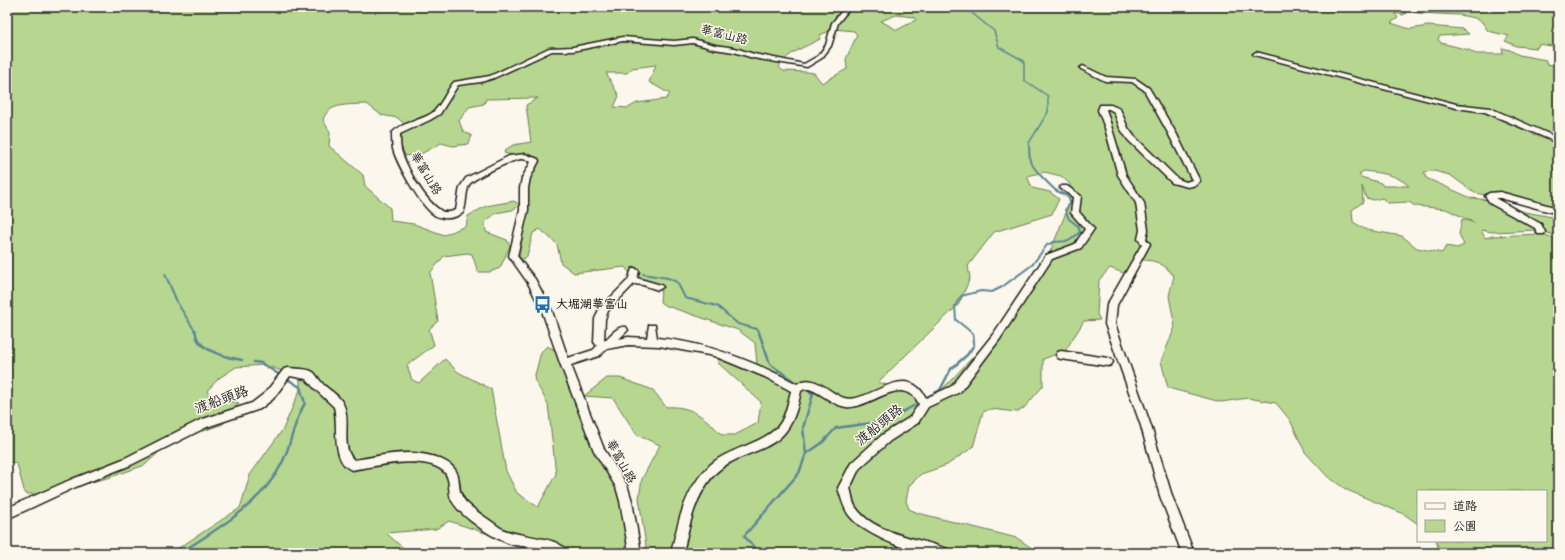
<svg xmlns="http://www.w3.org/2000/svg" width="1565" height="560" font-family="Dekko,'LXGW WenKai TC',sans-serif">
<rect width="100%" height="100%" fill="#fbf7ec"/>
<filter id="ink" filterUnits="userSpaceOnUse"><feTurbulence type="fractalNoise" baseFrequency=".025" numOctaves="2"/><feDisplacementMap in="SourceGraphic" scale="8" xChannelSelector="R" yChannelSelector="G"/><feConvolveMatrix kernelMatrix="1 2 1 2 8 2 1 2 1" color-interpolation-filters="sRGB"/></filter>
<g filter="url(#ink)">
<g fill="#b7d790" stroke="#6a7a56" fill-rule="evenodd">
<path d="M7,7H1389L1394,10L1407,13L1403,15L1395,13L1398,18L1391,23L1410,29L1428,26L1463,29L1469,34L1440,36L1438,39L1441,43L1469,50L1476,54H1503L1502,48L1510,50L1519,55L1546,60V64L1558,66V214L1502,198L1475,193L1450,175L1434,171L1424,172L1426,178L1471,198L1489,200L1514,210L1558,218V236L1536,230L1492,232L1481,230L1485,238L1493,236L1543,234L1558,240V553H1432L1438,546L1436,541H1546V491H1418V524L1404,514L1347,490L1328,477L1305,452L1290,420L1276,403L1248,398L1221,402L1168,388L1161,361L1175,327L1169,296L1174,276C1164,264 1157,260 1141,260L1134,273L1126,274L1110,268L1099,280L1097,314L1100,320L1084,321L1065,351L1043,359V386L1024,408L1017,412L990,409L983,412L973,447L947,465L921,474L909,486L906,501L909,509L918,513L1017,538L1039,553H647L639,498L642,479L660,445L637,435L613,398L584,396L607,378H620L653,390L666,407C691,405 706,418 722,435H735L758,423L761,402L717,362L720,357L746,365H757L755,343L738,330L664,305L660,302L661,290L634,283L632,276L625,267L574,273L561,263L557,244L540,229L533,233L527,256L524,259L519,258L528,200L524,185L537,166L536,160C527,153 515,157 504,153L505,150L513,145L531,142L526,105L538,98L486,99L484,104L469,107L459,121L463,131L472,136L468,144L453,146L441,143L421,154L405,156L399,140L406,126L398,118L381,115L367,104C351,105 328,102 323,120L330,132L329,146L363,175L365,186L390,208L391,221L414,224L444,235L466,226L468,216L486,206L514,201L520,205L512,210L496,213L485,222L486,232L507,240L510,246L500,268L490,272H478L472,254L467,253L444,256L430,273L438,321L429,329L434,345L407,365L412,380L419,383L445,359L458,372L491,389L506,471L517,493L538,507L556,474L548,404L534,379L541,352L547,346L553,349L565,365L617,480L635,553H555V548L528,547L449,521L436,529L386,533L409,553H171L240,508L250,475L283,429L300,390V377L264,365L236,367L219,378L207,391L210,396L239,403L223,424L203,431L195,428L175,437L145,465L111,477L45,494H25L17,464L7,461ZM896,15L914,17L916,20L897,30L881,21ZM834,29L854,31L857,35L846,59L847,69L822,83L814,73L807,72L783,71L779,67C787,52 806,47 820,39V35ZM656,65L649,82L670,94L666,99L637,103L628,108L614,107L619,96L606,73H627L632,68ZM1364,171C1381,173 1396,174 1409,186H1383L1381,183L1361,177L1359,174ZM1045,172L1061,176L1070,184L1069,205L1046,262L994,335L931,401L878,382L959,304L970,278L968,266L994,232L1052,214L1059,199L1050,192L1032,188L1027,176ZM1362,186L1366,198L1374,200L1382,198L1388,203L1409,202L1415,206L1446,209L1475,223L1462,219L1459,234L1464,245L1457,248L1446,246L1442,253L1417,248L1402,236L1367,230L1353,222L1352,210L1363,202Z"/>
<path d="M1390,7H1558V47L1539,44L1537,48L1516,46L1505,41L1509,36L1488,31L1482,22L1475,18L1459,15L1418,13Z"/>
</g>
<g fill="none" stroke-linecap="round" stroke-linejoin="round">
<path stroke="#5b8595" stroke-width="1.5" d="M969,7L973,14L994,31L999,47L1024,61V80L1048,96V112L1029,143V148"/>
<g stroke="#5b8595" stroke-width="2">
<path d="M165,274L178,304L195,331"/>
<path d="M643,274L668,278L677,282L685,298L717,306L738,324L757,329L758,331"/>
<path d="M970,331L956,320L955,306L961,296L981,291L992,292L1002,287L1032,265L1047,245L1054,242L1069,241L1080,232L1078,226L1069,219L1065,210L1071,202L1067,196L1055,190L1039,174L1030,162L1029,147"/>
</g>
<g stroke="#5b8595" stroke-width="2.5">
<path d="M195,330C196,333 196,337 198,340C205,352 229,358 242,360"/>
<path d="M758,330L770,364L799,385"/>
<path d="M254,362L261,363L280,375"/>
<path d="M927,397L940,390L951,369L967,355L974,345L973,334L969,330"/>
<path d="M806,454L822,443L836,428L886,421L917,404"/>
<path d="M180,553C217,529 262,504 282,463C292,443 293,423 305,403L300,387L289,380"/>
<path d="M759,553L744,536L799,473L806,454L803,428L813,394L804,388"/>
</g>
<defs>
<g id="minor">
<path d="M845,7H851L838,23L831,46L822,58L807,67L753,58L734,52L714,49L693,43L674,45L623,41L573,51H552L494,78L481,82L458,85L440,114L430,120L400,134C400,139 400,145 401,150C407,169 425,202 443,212H450L456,210L460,187L466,178L509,156L525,154L538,159L539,161L530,178L528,188V210L517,256L535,279L552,311L568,358L593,350L597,346L594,342L595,319L599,309L628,280L632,269L635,268L639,271L637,278L661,285L663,287L658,290L643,285L634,284L608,311L605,319L604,341C610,336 618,325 626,327L628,330L619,339L628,337L647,338L649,325H655L657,338C706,342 753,361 797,384C814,372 828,393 844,398C869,405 905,359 926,398L952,386L994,333L1046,255L1075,244L1085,229L1071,213L1073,197L1060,188L1061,186H1067L1081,196L1079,212L1094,229L1081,248L1052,259L1000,339L960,392L928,407L918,423L890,441L859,469L850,488C852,494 852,501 855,506C872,534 920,538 947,549L949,553C941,553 932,554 924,553C903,550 860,532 848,514C843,506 841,497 838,488L851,463L882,435L910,417L919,404C902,372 870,410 846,407C832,405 822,393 809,389H805L801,391C798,405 795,419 786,431C770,453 734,453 714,475C695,496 689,526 683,553H671C678,523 685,489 708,467C728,447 763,445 779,425C786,416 788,402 791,391L765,377L714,356L659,346L628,345L607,349L599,356L571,365L604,449L627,485L632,501L641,553H629L620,501L616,487L594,451L560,363L542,311L528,283L509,256L520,210V188L522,178L531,162C528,160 525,159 522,159C513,159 473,178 469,185C465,194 467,204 463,213C455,218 445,220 436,216C422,209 397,164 393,149C392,144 392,138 392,133C402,122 420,121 432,113C442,105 446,91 454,82L490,76L549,48L573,47L623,37L674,41L693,39L715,45L735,48L754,54L804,64L818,56L826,45L832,23Z"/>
<path d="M1256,52L1456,104L1490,108L1558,138V143L1485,112L1456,108L1254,55L1253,54Z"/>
<path d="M1083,66L1106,77L1136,79L1149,88L1176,133L1200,181L1196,185L1188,187L1172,183L1128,140L1120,128L1114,112L1109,109H1106L1126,175L1144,203L1148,230L1146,239L1150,244L1117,305L1115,324L1151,426L1172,496L1194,553H1182L1160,496L1141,426L1105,324L1107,305L1142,244L1138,239L1140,230L1136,203L1118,175L1105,128L1098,110L1100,105H1111L1120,109L1128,128L1134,136L1178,179L1186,182L1192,180L1168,133L1144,90L1132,82L1105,81L1081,69L1080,68Z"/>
<path d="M1500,192L1558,208V214L1500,198H1495L1541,224L1545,232L1544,234H1538L1535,228L1491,204L1485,196L1489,193Z"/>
<path d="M1061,351L1108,358L1111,359L1113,362L1111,365L1108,366L1061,359L1058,358L1056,355L1058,352Z"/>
<path d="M288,368C295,369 307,368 313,372C317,375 320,382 325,386C332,392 341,397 344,406C351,422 340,447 354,460C380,456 409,448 435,457C472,470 450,486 467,503C476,512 489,519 499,527C516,539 559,534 568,553C562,553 555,554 550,552C548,552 546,550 544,549C535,546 524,547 514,545C495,540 462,518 452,501C447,492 452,477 442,470C421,455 376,466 352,470C330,462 339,424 334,407L316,390L306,379L290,376L273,399L260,409L207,427L131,465L78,486L7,519V508L70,480L123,459L200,420L252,403L265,393L284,369Z"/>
</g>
</defs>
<use href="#minor" stroke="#1c1c1c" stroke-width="3"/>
<use href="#minor" fill="#fbf7ec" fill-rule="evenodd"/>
</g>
</g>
<defs>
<symbol id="bus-bare" viewBox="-9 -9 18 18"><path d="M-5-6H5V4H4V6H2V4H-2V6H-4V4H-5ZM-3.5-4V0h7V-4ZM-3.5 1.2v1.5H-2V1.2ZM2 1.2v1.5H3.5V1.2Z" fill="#1f6fb2" stroke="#fbf7ec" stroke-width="2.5" paint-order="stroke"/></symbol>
</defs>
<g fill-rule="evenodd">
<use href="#bus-bare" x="530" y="292" width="25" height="25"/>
</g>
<g text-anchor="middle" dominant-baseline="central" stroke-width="3" stroke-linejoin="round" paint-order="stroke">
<g font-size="12" fill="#1c1c1c" stroke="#fbf7ec">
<text transform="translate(724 36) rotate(14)">華富山路</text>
<text transform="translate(425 174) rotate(59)">華富山路</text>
<text transform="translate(620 462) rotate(61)">華富山路</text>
</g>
<g font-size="12" font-weight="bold" fill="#1c1c1c" stroke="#fbf7ec" text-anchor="start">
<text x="556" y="305">大堀湖華富山</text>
</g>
<g font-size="14" fill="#1c1c1c" stroke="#fbf7ec">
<text transform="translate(222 401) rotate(-20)">渡船頭路</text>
<text transform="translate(880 426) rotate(-39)">渡船頭路</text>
</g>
</g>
<rect width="1565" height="560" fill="none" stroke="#fbf7ec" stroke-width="24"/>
<rect x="12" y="12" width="1541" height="536" fill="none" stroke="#1c1c1c" stroke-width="1.5" filter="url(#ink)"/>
<rect x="1417" y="490" width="130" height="52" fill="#fbf7ec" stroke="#a29f99"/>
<rect x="1425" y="503" width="20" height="6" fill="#fbf7ec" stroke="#a29f99"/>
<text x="1453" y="510" font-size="12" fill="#1c1c1c">道路</text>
<rect x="1425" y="520" width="20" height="12" fill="#b7d790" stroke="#a29f99"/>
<text x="1453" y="530" font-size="12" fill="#1c1c1c">公園</text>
</svg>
